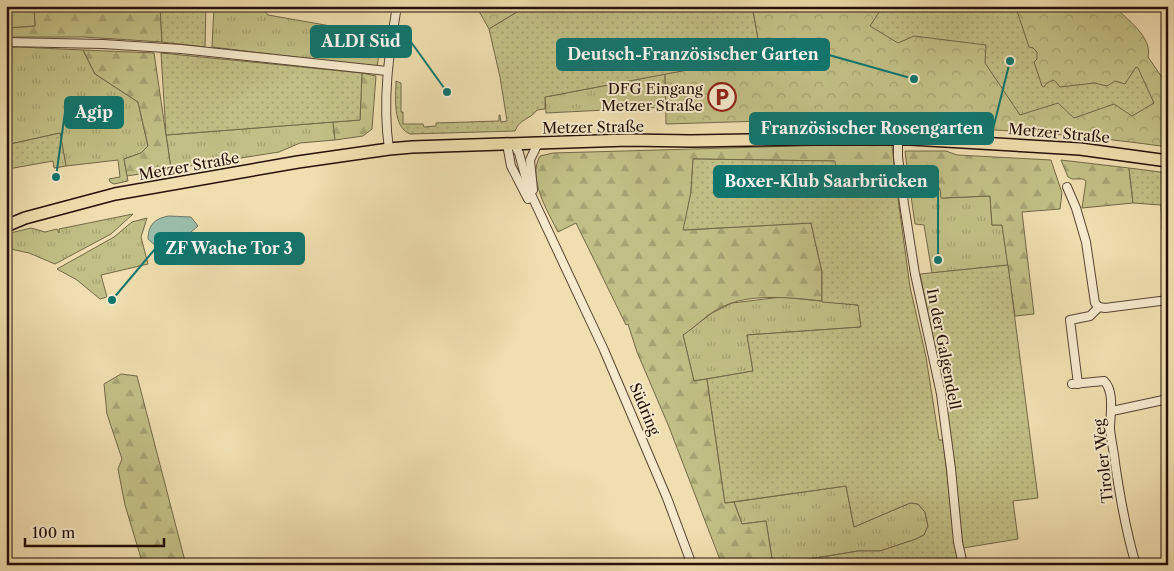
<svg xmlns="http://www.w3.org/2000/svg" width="1174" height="571" font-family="'Libre Caslon Text',serif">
<defs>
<pattern id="grass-tufts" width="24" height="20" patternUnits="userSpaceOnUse" patternTransform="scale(1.25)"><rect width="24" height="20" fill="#c1bf85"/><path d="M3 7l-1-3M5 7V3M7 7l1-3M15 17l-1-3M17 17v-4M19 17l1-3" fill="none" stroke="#a6a371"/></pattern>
<pattern id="forest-firs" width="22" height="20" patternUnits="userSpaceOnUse" patternTransform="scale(1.25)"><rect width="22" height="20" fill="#c1bf85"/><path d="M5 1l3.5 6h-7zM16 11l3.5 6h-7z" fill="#a6a371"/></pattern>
<pattern id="park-crowns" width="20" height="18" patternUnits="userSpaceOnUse" patternTransform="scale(1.25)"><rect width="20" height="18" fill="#c1bf85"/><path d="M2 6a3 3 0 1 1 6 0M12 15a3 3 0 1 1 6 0" fill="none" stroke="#a6a371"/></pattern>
<pattern id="garden-dots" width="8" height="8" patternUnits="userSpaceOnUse" patternTransform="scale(1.25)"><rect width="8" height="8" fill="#c1bf85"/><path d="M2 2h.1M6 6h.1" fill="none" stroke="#a6a371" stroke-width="1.8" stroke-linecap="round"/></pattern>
</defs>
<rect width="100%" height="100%" fill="#efdeaf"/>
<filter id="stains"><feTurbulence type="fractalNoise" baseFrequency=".004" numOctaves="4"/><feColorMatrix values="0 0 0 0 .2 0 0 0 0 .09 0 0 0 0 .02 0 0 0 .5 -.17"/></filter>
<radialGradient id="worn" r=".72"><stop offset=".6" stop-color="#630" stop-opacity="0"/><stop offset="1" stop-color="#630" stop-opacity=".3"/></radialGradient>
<g fill="url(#grass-tufts)" stroke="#726846">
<path d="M214,6H261L268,15L382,35L377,67L212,47Z"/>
<path d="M19,47L83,50L95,74L138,102L148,146L141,153L124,159L128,181L114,184L110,182L109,179L120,177L118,160L66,166L60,133L6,145V48Z"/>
<path d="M665,74L666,107L546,113L545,97Z"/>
<path d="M333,122L335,140L300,143L279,152L171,169L166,135Z"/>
<path d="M923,166L940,189L942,198L990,196L992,225H1002L1008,265L932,273L924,225L915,224L907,168Z"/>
<path d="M133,214L111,234L55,264L29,253L6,248V234L31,228L45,232L57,229L59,233V229Z"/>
<path d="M147,218L141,237L148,264L101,275L107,297L100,299L77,280L57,269L114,237L132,222Z"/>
<path d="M782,297L859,305L861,327L747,335L753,371L694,381L683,335L712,313L732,303Z"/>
<path d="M846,486L854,527L910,503L918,504L925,512L928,526L924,535L916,539L880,551H858L790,562V565H773L766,521L742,524L734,502Z"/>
</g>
<g fill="url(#forest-firs)" stroke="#726846">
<path d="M34,6H160L162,42L84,37H6V28L35,26Z"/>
<path d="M83,50L154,53L171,169L127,176L124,159L141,153L148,146L138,102L95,74Z"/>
<path d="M362,73L376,76L372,129L363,136L335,140L333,122L360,120Z"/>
<path d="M833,145H892L896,184L837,182L834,161L693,159L691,192L684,230L811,223L822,272V301L859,305C821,302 759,289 724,306C709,312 697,326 683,335L694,381L707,379L725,503L734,502L742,524L766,521L773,565H722L669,427L637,352L628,324L626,325L576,223L558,232C548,212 527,178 540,156L553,153Z"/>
<path d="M905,151H946L957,155L1051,160L1062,193L1060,209L1022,212L1034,314L1015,316L1002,225H992L990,196L941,198L940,189L923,166L907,168Z"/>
<path d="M1061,160L1129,168L1133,203L1082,208L1086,181L1083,179H1072L1068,177Z"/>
<path d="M121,374L137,376L186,565H143L125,505L118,469L122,459L107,414L104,384Z"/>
</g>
<g fill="url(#park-crowns)" stroke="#726846">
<path d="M476,6H527L489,29Z"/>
<path d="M752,6H1114C1126,19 1153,37 1148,57L1168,86V147C1042,129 915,124 788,127L785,122L763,121L666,124L665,74L761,56Z"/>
</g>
<g fill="url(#garden-dots)" stroke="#726846">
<path d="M160,6H206L205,47L162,42Z"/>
<path d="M527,6H752L761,56L545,97V109L537,110C530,120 520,118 515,131L410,134C392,126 396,98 396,81L401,83V112H403V124H423L424,127L436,126V123L499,121V115H500L501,122L507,121L500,77L489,29Z"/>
<path d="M883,6H1013L1016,8L1029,47L1033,48L1037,52V59L1034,62L1042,86L1044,87L1047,83L1053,80L1056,82L1060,87L1094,83L1107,86L1115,81L1125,84L1136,67L1138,68L1154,103L1132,116L1114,104L1074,118L1058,103L1020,115L985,63L986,45L914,36L898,43L870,26Z"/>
<path d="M161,53L362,73L360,120L166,135Z"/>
<path d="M60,133L66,166L54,168L53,161L8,169L9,174H6V145Z"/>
<path d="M693,159L835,161L837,182L896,184L910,287L926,357L939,440H943L955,542L960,565H806L805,560L858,551H880L916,539L924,535L928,526L925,512L918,504L910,503L854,527L846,486L725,503L707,379L753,371L747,335L861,327L858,305L822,302V272L811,223L683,230L691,192Z"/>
<path d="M1129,168L1168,173V231L1162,230L1161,205L1133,203Z"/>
<path d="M1008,265L1038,498L1013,501L1018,539L963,548L950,431L944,393L920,274Z"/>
</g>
<path fill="#c1bf85" stroke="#726846" d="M6,6H34L35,26L6,28Z"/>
<path fill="#9abca8" stroke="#6b7768" d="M169,216L191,217L198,226L184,238L158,248L148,239C148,225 155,218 169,216Z"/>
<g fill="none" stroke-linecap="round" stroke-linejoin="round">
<defs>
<g id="minor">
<path d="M6,42L103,44L181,49L387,71"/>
<path d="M898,139V157L904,204L915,274L941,394L951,469L958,542L963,565"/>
<path d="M507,144L511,166L528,199"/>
<path d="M514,144L519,153L529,190L604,350L667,498L692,565"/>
<path d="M389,149C382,100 389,54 397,6"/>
<path d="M1067,187L1076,208L1086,242L1095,303L1099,307L1105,308L1168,300"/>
<path d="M533,190L530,160L538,143"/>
<path d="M1072,384L1104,381C1115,391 1110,416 1110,429C1111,440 1114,452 1115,463C1120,497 1126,532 1136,565"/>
<path d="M1078,384L1070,320L1090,316L1099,307"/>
<path d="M1112,411L1168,399"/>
</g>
<path id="primary" d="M6,226L25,218L115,194L298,162L389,149L412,147L628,140L691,141L801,139H911L1080,149L1168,161"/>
</defs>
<use href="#minor" stroke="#574432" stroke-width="10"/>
<use href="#primary" stroke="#241008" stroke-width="14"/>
<use href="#minor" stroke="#f5eacb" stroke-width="8"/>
<use href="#primary" stroke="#efdeaf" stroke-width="11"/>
</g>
<defs>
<symbol id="parking-ring" viewBox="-11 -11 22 22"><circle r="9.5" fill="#f5eacb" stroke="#8f2418" stroke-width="1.5"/><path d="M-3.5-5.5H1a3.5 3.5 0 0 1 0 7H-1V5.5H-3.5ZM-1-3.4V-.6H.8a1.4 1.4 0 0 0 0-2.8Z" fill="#8f2418"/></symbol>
</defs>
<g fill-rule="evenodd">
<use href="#parking-ring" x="706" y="81" width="32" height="32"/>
</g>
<g text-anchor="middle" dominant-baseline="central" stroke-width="4" stroke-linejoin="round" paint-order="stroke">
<g font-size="15" fill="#241008" stroke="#f5eacb" text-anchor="end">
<text x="703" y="88">DFG Eingang<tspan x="703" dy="17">Metzer Straße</tspan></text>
</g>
<g font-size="15" fill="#241008" stroke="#f5eacb">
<text transform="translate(593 127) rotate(-1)">Metzer Straße</text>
<text transform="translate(1059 133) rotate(5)">Metzer Straße</text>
<text transform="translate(189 166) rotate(-10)">Metzer Straße</text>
<text transform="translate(944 349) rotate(79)">In der Galgendell</text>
<text transform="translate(645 409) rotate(67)">Südring</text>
<text transform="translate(1103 461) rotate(-96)">Tiroler Weg</text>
</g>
</g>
<path fill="none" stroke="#0f766e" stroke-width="2" d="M447 92L411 42M914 79L829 55M56 177L65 112M1010 61L993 129M938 260L938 181M112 300L155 249"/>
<g fill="#0f766e" stroke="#f5eacb" stroke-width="2">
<circle cx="447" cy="92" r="5"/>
<circle cx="914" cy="79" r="5"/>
<circle cx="56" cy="177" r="5"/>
<circle cx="1010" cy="61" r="5"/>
<circle cx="938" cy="260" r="5"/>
<circle cx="112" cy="300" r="5"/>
</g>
<g fill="#0f766e" stroke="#0f766e" stroke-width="2">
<rect x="311" y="26" width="100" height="31" rx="5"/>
<rect x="557" y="39" width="272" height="31" rx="5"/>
<rect x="65" y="97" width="58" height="31" rx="5"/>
<rect x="750" y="113" width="243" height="31" rx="5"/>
<rect x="714" y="166" width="224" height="31" rx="5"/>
<rect x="155" y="233" width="149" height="31" rx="5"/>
</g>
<g font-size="16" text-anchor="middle" font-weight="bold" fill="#fff">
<text x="361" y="47">ALDI Süd</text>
<text x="693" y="60">Deutsch-Französischer Garten</text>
<text x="94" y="118">Agip</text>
<text x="872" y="134">Französischer Rosengarten</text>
<text x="826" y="187">Boxer-Klub Saarbrücken</text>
<text x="229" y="254">ZF Wache Tor 3</text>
</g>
<rect width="1174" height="571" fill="none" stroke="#efdeaf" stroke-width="25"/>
<rect x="8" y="8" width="1159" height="556" fill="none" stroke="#241008" stroke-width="2.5"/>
<rect x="12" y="12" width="1149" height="546" fill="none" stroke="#241008"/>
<path d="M25 538v8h139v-8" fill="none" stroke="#241008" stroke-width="2.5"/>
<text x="32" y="538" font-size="15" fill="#241008" stroke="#f5eacb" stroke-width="4" paint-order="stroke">100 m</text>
<rect width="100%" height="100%" filter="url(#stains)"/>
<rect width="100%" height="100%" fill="url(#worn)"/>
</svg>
